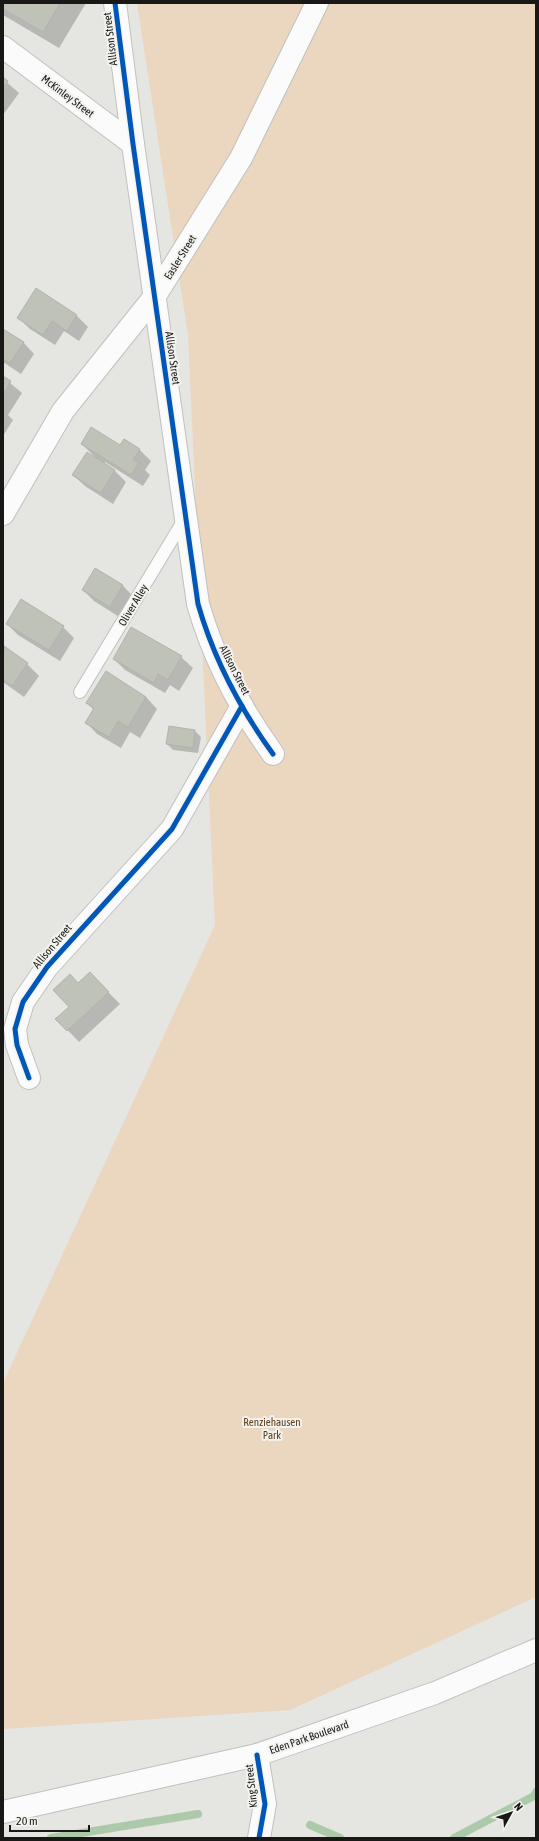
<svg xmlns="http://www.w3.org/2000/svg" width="539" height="1841" font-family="'Asap Condensed',sans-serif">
<rect width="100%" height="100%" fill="#e5e5e2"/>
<path fill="#ebd6bf" d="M137,3H536V1597L290,1710L3,1729V1383L215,925L188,335Z"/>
<g fill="#0003">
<path d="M3,3H86L59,48L3,15Z"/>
<path d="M3,79L19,93L3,115Z"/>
<path d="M37,290L77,316L88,327L79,341L64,331L55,345L30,329L18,317Z"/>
<path d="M3,330L23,342L34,354L21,374L3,362Z"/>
<path d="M3,377L22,393L8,415L13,420L3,436Z"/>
<path d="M82,444L120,446L139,449L151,461L145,470L150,475L143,486L105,462L104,464L115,471L126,482L113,504L85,486L73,475L96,458Z"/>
<path d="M96,569L123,586L134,597L121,618L94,601L83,590Z"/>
<path d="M7,624L63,627L74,638L60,661L18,635Z"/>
<path d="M4,648L27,664L39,676L24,697L3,682Z"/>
<path d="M181,657L193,668L179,691L170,685L165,693L125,670L114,659Z"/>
<path d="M106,673L146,697L157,709L140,738L130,732L121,748L97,734L86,722L94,710L87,703Z"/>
<path d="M195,731L201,737L198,753L173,750L167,744Z"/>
<path d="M78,984L101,985L120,1004L79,1042L57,1019L70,1007Z"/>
</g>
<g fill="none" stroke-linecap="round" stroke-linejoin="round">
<g stroke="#accaa9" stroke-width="8">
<path d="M310,1825L340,1838"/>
<path d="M51,1838L198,1814"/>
<path d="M454,1838L534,1796L536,1792"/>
</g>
</g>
<g fill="#bfc3b7" stroke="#b2b2b0">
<path d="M3,3H60L43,32L3,9Z"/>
<path d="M3,77L8,81L3,88Z"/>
<path d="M36,288L77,315L67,331L52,321L43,335L17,318Z"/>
<path d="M3,329L24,342L10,363L3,359Z"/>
<path d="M3,376L11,381L3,395Z"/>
<path d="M91,427L120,445L124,439L140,449L133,460L139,463L131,475L81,444Z"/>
<path d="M87,452L115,470L101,493L72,475Z"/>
<path d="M95,568L123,585L110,607L82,590Z"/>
<path d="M21,599L64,626L49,650L6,624Z"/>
<path d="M131,627L182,656L168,680L158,674L154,683L113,659Z"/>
<path d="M4,646L28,663L12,686L3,680Z"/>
<path d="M106,671L146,697L128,727L118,721L109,737L85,723L94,708L86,703Z"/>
<path d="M169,726L195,730L193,748L166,744Z"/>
<path d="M90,972L109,992L67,1031L55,1019L69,1007L53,990L70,974L78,983Z"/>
</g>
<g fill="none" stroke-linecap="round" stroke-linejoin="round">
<defs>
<path id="service" d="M80,692L185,518"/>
<g id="minor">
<path d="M115,3L133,144L198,604C214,660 239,707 273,754"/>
<path d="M3,47L133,144"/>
<path d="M3,514L63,411L155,296L241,158L317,3"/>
<path d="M29,1078L17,1045L15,1029L23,1002L47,967L172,829L242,706"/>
<path d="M257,1755L265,1804L259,1838"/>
</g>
<path id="secondary" d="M3,1812L257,1755L435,1693L536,1650"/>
</defs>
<use href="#service" stroke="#c0c0be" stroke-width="14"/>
<use href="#minor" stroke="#c0c0be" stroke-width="24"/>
<use href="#secondary" stroke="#c0c0be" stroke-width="24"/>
<use href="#service" stroke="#fbfbfb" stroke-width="12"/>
<use href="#minor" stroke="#fbfbfb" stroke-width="22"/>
<use href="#secondary" stroke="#fbfbfb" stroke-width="22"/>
<defs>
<g id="cycleway">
<path d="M115,3L133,144L198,604C214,660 239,707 273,754"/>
<path d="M29,1078L17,1045L15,1029L23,1002L47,967L172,829L242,706"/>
<path d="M257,1755L265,1804L259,1838"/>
</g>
</defs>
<use href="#cycleway" stroke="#f3f3ef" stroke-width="8"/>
<use href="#cycleway" stroke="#0057b8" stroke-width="5"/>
</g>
<g text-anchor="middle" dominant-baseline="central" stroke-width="4" stroke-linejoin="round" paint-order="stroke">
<g font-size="11" fill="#191817" stroke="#f3f3ef">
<text transform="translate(110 39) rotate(-97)">Allison Street</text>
<text transform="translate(68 96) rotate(37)">McKinley Street</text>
<text transform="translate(180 257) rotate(-58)">Easler Street</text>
<text transform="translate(173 358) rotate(82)">Allison Street</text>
<text transform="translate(133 605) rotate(-59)">Oliver Alley</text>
<text transform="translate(235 670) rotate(63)">Allison Street</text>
<text transform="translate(52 946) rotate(-50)">Allison Street</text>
<text transform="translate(309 1737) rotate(-19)">Eden Park Boulevard</text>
<text transform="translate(251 1786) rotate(-96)">King Street</text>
</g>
<g font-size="11" fill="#5b3c18" stroke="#f3f3ef">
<text x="272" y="1422">Renziehausen<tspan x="272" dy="13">Park</tspan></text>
</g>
</g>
<rect width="539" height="1841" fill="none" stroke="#191817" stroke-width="8"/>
<g transform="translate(511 1813) rotate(50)" stroke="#f3f3ef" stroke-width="3" paint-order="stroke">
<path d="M0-3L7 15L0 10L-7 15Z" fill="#191817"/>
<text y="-6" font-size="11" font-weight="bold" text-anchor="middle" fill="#191817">N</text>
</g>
<path d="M10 1825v6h79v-6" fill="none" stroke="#191817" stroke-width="2"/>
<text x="16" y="1825" font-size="12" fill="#191817" stroke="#f3f3ef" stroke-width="3" paint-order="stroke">20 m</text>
</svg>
